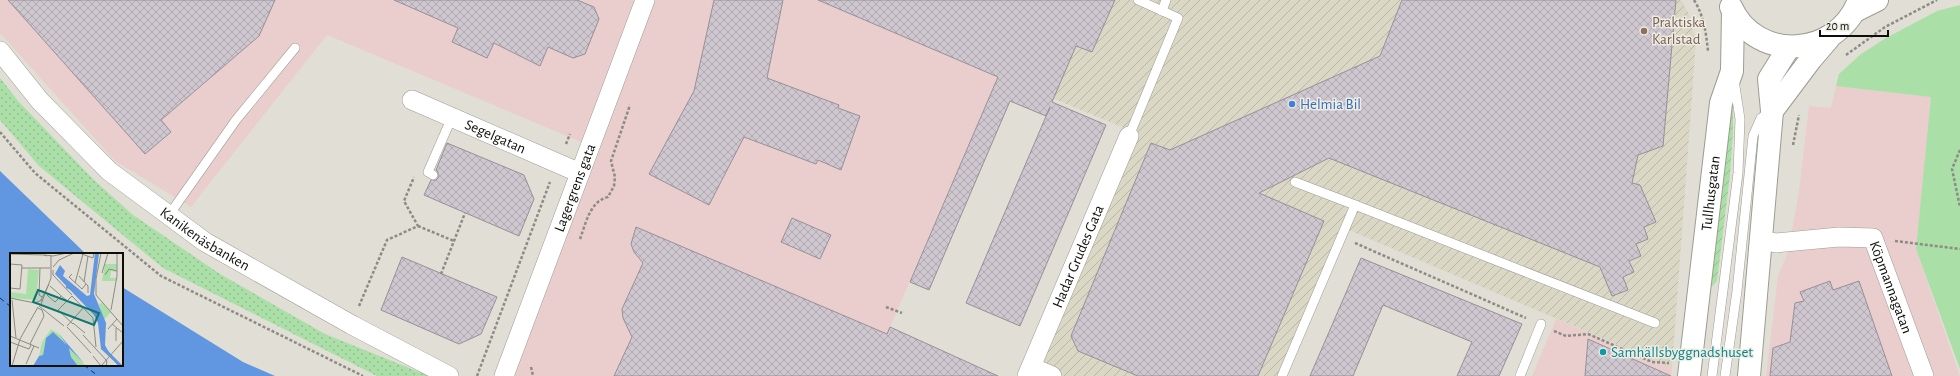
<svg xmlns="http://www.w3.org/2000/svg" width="1960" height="376" font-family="'Alegreya Sans',sans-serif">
<defs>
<pattern id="industrial-furrows" width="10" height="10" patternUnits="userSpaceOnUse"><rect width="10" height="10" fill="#dad7c5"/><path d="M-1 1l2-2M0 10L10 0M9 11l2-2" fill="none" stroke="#bab7a8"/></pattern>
<pattern id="grass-dots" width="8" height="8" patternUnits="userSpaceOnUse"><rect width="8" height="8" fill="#aadfa7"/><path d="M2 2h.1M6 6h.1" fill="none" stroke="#91be8e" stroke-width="1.8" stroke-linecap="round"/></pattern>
<pattern id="garden-furrows" width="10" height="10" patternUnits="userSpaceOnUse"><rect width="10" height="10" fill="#aadfa7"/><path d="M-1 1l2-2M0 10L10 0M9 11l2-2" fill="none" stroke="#91be8e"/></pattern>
<pattern id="building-cross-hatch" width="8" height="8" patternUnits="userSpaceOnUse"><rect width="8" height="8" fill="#cfc7d0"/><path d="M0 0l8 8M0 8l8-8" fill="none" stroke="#b1aab1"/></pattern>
</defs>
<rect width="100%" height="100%" fill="#e1dfd5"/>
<g fill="#e9cecd">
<path d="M0,0H818L998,77L869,376H512L600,150L327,35L191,207L115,161L0,33Z"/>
<path d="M1836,86L1932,97L1916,249L1960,376H1766L1778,276L1788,252L1799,191L1809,106L1831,108Z"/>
<path d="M1556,319L1672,368L1671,376H1532Z"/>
</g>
<path fill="url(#industrial-furrows)" d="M818,0H1681L1688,12L1696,41L1672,368L1344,228L1280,376H1052L1031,367L1124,128Z"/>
<path fill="url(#grass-dots)" d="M0,78L19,102L94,180L133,215L220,274L325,334L429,376H377L163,268L39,166L0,120Z"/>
<path fill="#aadfa7" d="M1960,5V369L1916,249L1931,97L1836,86L1839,74L1861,54L1886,38L1937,11Z"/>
<path fill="url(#garden-furrows)" d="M1733,101V133L1730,175L1717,281L1705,294L1729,104Z"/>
<path fill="#6196e0" d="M0,171L86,254H11V365H122V287L243,362L275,376H0Z"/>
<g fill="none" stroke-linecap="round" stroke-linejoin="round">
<g stroke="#0e3261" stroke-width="1" stroke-dasharray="5 4" stroke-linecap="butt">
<path d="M0,298L11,307"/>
<path d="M84,365L98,376"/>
</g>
</g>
<g fill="url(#building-cross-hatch)" stroke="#978f97">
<path d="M8,0H275L259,36L161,120L171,132L145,154Z"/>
<path d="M394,0H577L594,7L599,19L585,54L573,58L548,47L540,66L494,43L487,58L452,42L458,28Z"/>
<path d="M714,0H783L767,78L839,105L838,108L860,116L841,170L818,160L816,164L744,137L709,205L649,174L694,91Z"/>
<path d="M818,0H1115L1092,52L1076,46L1052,102L1106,125L1020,326L966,303L1050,107L1046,116L1010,101L929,290L910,282L998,77Z"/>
<path d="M1402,0H1676L1663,146L1638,155L1632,183L1640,185L1656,222L1644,227L1648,239L1636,244L1641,256L1629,261L1634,272L1623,277L1628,290L1612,296L1600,267L1329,158L1259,193L1324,221L1258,376H1138L1078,351L1071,336L1151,143L1170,150L1380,56Z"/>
<path d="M447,143L524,175L534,199L519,236L424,195L431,180H436L438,178V172L436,170Z"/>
<path d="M792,218L831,235L820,259L781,242Z"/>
<path d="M636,227L887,334L890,327L998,376H614L632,337L623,318L622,309L643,263L634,252L631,244Z"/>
<path d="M402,257L497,297L481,334L459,344L381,310Z"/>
<path d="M1361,258L1522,324L1499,376H1457L1472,342L1383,305L1353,376H1310Z"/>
<path d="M1830,281L1833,290L1859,281L1892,376H1770L1773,348L1790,342L1795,303L1804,301L1800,292Z"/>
<path d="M1588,339L1671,376H1585Z"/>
</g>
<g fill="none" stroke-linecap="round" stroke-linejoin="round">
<defs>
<g id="lane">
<path d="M1162,11L1166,0"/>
<path d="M1129,136L1178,18L1138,0"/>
<path d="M433,175L428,172L452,117"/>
<path d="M1295,182L1355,205"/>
<path d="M169,215L236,120L295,48"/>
<path d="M1282,376L1355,205L1655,323"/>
<path d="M1520,376L1541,324"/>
<path d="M1712,376L1738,173L1740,119L1734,80"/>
<path d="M1725,376L1737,291L1753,136L1761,118L1769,113"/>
</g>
<g id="street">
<path id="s1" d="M0,51L40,101L109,171L205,242L352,325L449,376"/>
<path id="s2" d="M412,100L580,173"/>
<path id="s3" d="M1761,240L1776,243L1839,237L1873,238L1924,376"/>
<path d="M1031,367L1052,376"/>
<path id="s4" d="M504,376L645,0"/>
<path id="s5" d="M1027,376L1129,136"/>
</g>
<g id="secondary">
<path d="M1731,7C1756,63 1838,58 1859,0"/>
<path d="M1855,11L1877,0"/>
<path d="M1772,111L1811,59L1829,38"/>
<path id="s6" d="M1689,376L1721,103L1732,71L1733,12"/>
<path d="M1749,376L1772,111L1769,79L1789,47"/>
</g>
</defs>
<use href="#lane" stroke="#9d9c92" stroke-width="10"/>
<use href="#street" stroke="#9d9c92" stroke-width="20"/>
<use href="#secondary" stroke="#9d9c92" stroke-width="24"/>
<g stroke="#8c8b84" stroke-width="2.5" stroke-dasharray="3 2" stroke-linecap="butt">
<path d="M1694,0C1704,16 1706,33 1708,51"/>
<path d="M1846,55L1885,27L1937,0"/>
<path d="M0,132L35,173L161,276L363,376"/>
<path d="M566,144L570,134"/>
<path d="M1793,145L1799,115"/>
<path d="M1960,150L1952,169L1960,207"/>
<path d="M418,226L454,241"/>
<path d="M580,239C586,223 590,201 608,197L614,186L615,177L611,161L630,105"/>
<path d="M1895,241L1960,249"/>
<path d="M1355,243L1526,318"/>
<path d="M441,274L465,213"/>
<path d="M359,306L387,240L418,226L404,201L414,177"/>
<path d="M886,307L902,313"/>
<path d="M1554,331L1566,336L1588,334L1652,362L1669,363"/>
<path d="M531,367L533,376"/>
<path d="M477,376L550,182"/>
</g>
<use href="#lane" stroke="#fff" stroke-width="9"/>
<use href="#street" stroke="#fff" stroke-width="19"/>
<use href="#secondary" stroke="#fff" stroke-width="22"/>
</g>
<circle fill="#8d6e63" stroke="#eeede2" stroke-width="1.5" cx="1644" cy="31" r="4"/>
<circle fill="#3f7fe0" stroke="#eeede2" stroke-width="1.5" cx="1292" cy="104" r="4"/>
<circle fill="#0f9aa8" stroke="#eeede2" stroke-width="1.5" cx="1603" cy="352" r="4"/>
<g text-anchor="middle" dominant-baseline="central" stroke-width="3" stroke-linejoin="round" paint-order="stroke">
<g font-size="15" fill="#785e54" stroke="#eeede2" text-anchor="start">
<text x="1652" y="22">Praktiska<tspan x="1652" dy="17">Karlstad</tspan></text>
</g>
<g font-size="15" fill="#366cbe" stroke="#eeede2" text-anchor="start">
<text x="1300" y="104">Helmia Bil</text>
</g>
<g font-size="15" fill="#0d0d09" stroke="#eeede2">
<text stroke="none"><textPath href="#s2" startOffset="91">Segelgatan</textPath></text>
<text stroke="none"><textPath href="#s4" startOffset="201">Lagergrens gata</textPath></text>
<text stroke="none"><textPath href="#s6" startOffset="184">Tullhusgatan</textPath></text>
<text stroke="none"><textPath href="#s1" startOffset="280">Kanikenäsbanken</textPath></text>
<text stroke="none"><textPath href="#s5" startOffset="130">Hadar Grudes Gata</textPath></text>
<text stroke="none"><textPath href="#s3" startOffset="165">Köpmannagatan</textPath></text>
</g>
<g font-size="15" fill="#0d838f" stroke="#eeede2" text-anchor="start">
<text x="1611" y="352">Samhällsbyggnadshuset</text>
</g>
</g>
<g transform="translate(10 253)">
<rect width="113" height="113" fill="#e1dfd5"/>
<path d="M41,76L49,81L58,92L41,80L35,89L33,102L29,103L32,89ZM59,94L73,109L75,113H68L61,104Z" fill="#aadfa7"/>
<path d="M95,11H107L106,19L101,18L100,25H106V28H92ZM18,16L29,17L26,46L28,47L0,45V39L16,41ZM92,50L101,59L93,68L89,51Z" fill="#aadfa7"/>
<path d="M85,0H89L84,41L96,70L95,92L97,97L113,113H109L91,96L88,70L84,62L45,21L50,12L55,18L53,23L77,43L80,42ZM43,79L57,92L49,81L73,109L59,95L61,104L68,113H23L29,103L33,102L36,85Z" fill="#6196e0"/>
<path fill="none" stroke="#6196e0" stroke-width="2" d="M56,34L62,36L84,57L91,71L94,93L99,101M101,103L110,113"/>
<path fill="none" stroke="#8c8b83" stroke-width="1" d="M69,0L83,5L84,0M91,0L86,26V42L113,73M0,1L34,2M37,3L34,2L43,3L57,0M0,11L12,12M43,14L49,7L64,0M12,15H40M30,15L29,42L32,44M0,16V33M43,17V22L62,42M92,20L98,0M62,21L59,24L72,36L76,31M95,22L99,16L107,18M69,23L78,33V40M74,29L78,3M65,30L73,1M40,33L57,48M0,35L10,36L12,12M37,42L45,49L51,43M0,45L25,50L32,47M2,47L6,85M31,47L39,31M113,48V64M31,51L41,25V2M29,53L54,73M101,57L107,23V0M63,70L75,80M63,71L48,57L62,43L83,65L86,94M102,71L113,80M57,73L74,54M57,74L81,100M98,76L107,66M73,82L97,108L96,113M0,83L29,95M106,88V75M0,89L19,96L21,92M20,91L34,63L32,57L28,55M83,103L91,113M16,111L24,93M2,113L10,86L28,54M91,113L113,88"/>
<path fill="#0f766e" fill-opacity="0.15" stroke="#0f766e" stroke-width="2" d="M28,37L89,60L84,72L23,49Z"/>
<rect width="113" height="113" fill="none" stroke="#0d0d09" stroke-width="2"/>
</g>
<path d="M1820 30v6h68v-6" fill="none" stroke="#0d0d09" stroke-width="2"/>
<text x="1826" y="30" font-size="12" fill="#0d0d09" stroke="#eeede2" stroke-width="3" paint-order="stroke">20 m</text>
</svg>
